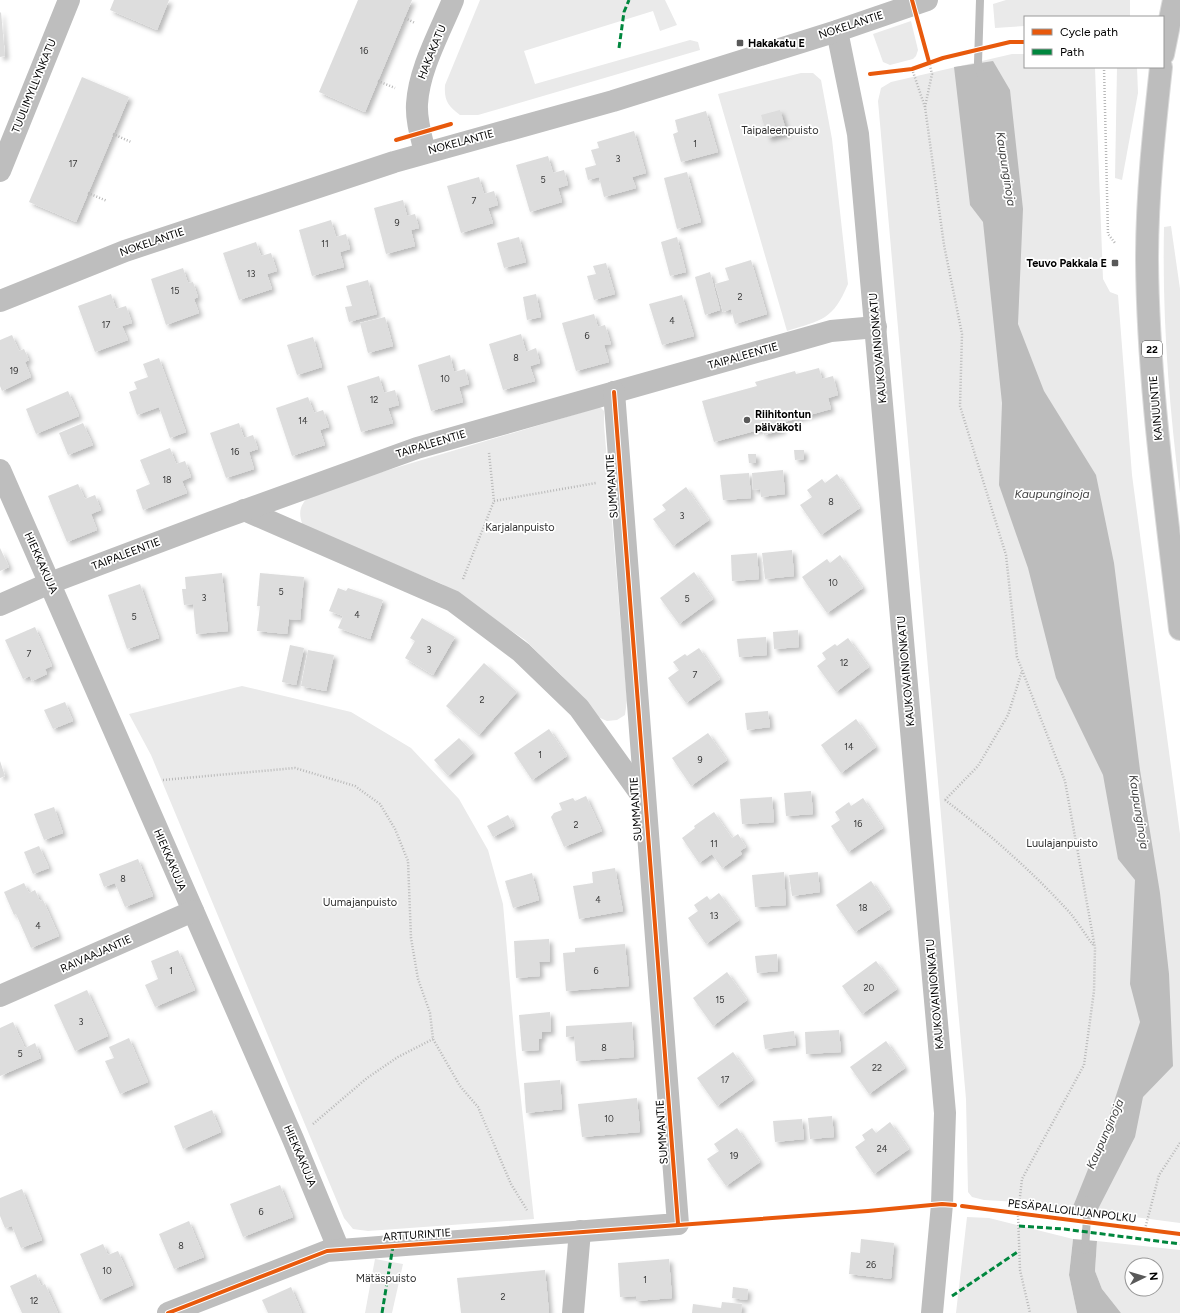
<svg xmlns="http://www.w3.org/2000/svg" width="1180" height="1313" font-family="Figtree,sans-serif">
<defs>
<filter id="shadow"><feDropShadow dx="3.5" dy="3.5" stdDeviation="2" flood-color="#0004"/></filter>
</defs>
<rect width="100%" height="100%" fill="#fff"/>
<g fill="#eaeaea" fill-rule="evenodd">
<path d="M480,0H665L677,25L660,31L653,11L524,51L535,84L690,40L698,42L700,50L478,115H460C448,106 444,101 445,85Z"/>
<path d="M1006,0H1130V17H1025V26L995,28L993,4Z"/>
<path d="M911,21L918,50L916,56L913,59L890,65L883,62L873,34Z"/>
<path d="M1012,54H1025V67L1095,68L1103,279L1110,292L1118,295L1132,475L1180,834V1223L1020,1202L984,1200L972,1197L968,1192L966,1099L878,101L881,88L891,82Z"/>
<path d="M1117,67H1137L1138,93L1122,180L1115,178Z"/>
<path d="M801,73H813L821,80L832,139L848,284C833,320 822,320 787,331L718,94Z"/>
<path d="M1171,226L1180,289V493C1169,405 1162,316 1164,227Z"/>
<path d="M600,407L604,411V425L627,700L625,715L617,720L607,721L598,717L562,676L525,640L442,584L303,526C297,510 301,505 311,493Z"/>
<path d="M242,686L351,712L411,748L459,799L488,850L503,904L516,1054L534,1219L368,1231L353,1229L344,1218L151,755L129,714Z"/>
<path d="M967,1217L989,1218L1073,1239L1069,1275L1077,1313H956Z"/>
<path d="M1097,1241L1180,1250V1313H1121L1102,1289L1095,1271ZM1132,1265H1156V1289H1132Z"/>
<path d="M375,1259L403,1264L392,1313H365Z"/>
</g>
<g fill="#bcbcbc">
<path d="M993,61L1010,90L1023,209L1018,324L1044,391L1096,475L1114,563L1140,770L1160,893L1169,974L1173,1066L1143,1097L1135,1137L1097,1211L1072,1209L1109,1117L1140,1022L1130,984L1135,880L1118,859L1103,775L1056,678L1028,568L999,485L1002,403L983,222L970,205L954,67Z"/>
<path d="M1073,1239L1097,1241L1095,1271L1102,1289L1121,1313H1077L1069,1275Z"/>
</g>
<g fill="none" stroke-linecap="round" stroke-linejoin="round">
<g stroke="#bcbcbc" stroke-width="8">
<path d="M980,73L978,63L980,0"/>
<path d="M1085,1250L1088,1200"/>
</g>
</g>
<g fill="#ddd" filter="url(#shadow)">
<path d="M114,0H169L157,30L110,10Z"/>
<path d="M358,0H412L365,112L319,92Z"/>
<path d="M1,12L5,56L0,57V13Z"/>
<path d="M82,77L129,97L76,222L29,202Z"/>
<path d="M780,110L787,133L768,138L761,115Z"/>
<path d="M706,111L718,152L681,162L673,134L678,132L675,120Z"/>
<path d="M634,131L646,173L632,177L636,188L604,197L599,177L588,180L585,168L596,165L591,150L599,148L597,142Z"/>
<path d="M548,156L553,173L564,170L568,185L558,188L562,202L530,212L516,165Z"/>
<path d="M687,172L701,222L677,229L664,178Z"/>
<path d="M479,177L484,194L494,191L498,205L488,208L493,223L461,233L447,186Z"/>
<path d="M403,200L407,216L415,214L419,228L411,230L415,246L386,254L374,208Z"/>
<path d="M331,220L336,237L346,234L350,249L340,252L344,267L312,276L299,230Z"/>
<path d="M519,237L526,262L504,268L497,243Z"/>
<path d="M677,237L686,272L670,276L661,242Z"/>
<path d="M256,242L261,256L271,253L277,271L267,274L272,289L239,300L223,253Z"/>
<path d="M751,260L767,314L735,324L731,309L723,312L715,284L729,280L725,268Z"/>
<path d="M606,263L615,294L594,300L587,276L596,274L593,266Z"/>
<path d="M183,268L188,283L193,282L198,297L194,299L199,313L166,325L151,279Z"/>
<path d="M710,272L720,310L705,315L695,277Z"/>
<path d="M368,280L377,314L349,322L345,307L352,306L346,286Z"/>
<path d="M111,294L116,309L126,306L132,323L122,326L128,340L95,352L78,306Z"/>
<path d="M536,294L541,317L527,320L523,297Z"/>
<path d="M682,295L694,336L662,345L649,304Z"/>
<path d="M594,314L598,327L605,325L611,344L604,345L609,362L576,371L562,323Z"/>
<path d="M385,317L393,346L368,353L360,323Z"/>
<path d="M521,334L526,352L536,348L540,363L530,366L535,381L503,390L489,344Z"/>
<path d="M12,335L19,351L24,349L29,360L25,362L31,377L2,391L0,386V340Z"/>
<path d="M313,337L322,367L297,375L287,345Z"/>
<path d="M450,355L454,372L465,369L469,384L459,387L463,402L431,411L418,365Z"/>
<path d="M159,358L186,432L170,438L159,407L137,415L129,392L137,389L134,382L148,377L143,364Z"/>
<path d="M819,368L822,379L833,376L838,395L828,398L831,409L781,423L783,430L764,435L762,429L714,442L702,401L757,386L755,382L795,371L796,374Z"/>
<path d="M379,376L384,393L395,390L399,405L388,408L393,423L361,432L347,386Z"/>
<path d="M68,391L79,416L36,434L26,409Z"/>
<path d="M308,397L314,413L323,410L329,427L320,430L325,445L292,456L276,408Z"/>
<path d="M83,423L93,445L68,455L59,433Z"/>
<path d="M239,423L244,438L253,435L258,449L249,452L254,469L226,478L210,433Z"/>
<path d="M170,448L176,464L185,461L191,477L182,481L187,493L143,510L136,490L150,484L140,460Z"/>
<path d="M794,450H804V459L795,460Z"/>
<path d="M748,454H756V463H749Z"/>
<path d="M783,470L785,494L761,497L760,489L753,490L752,473Z"/>
<path d="M749,473L751,498L723,500L720,475Z"/>
<path d="M837,474L860,508L821,535L800,505L812,497L807,490L822,479L825,483Z"/>
<path d="M78,484L85,499L95,495L101,510L91,514L97,530L67,542L48,496Z"/>
<path d="M686,487L709,520L673,546L653,519L666,510L662,505Z"/>
<path d="M0,548L9,567L0,571Z"/>
<path d="M792,550L794,576L765,579L762,553Z"/>
<path d="M757,553L759,579L732,581L731,555Z"/>
<path d="M840,555L863,588L827,613L802,577L827,559L830,563Z"/>
<path d="M694,572L713,599L679,624L660,598Z"/>
<path d="M222,573L228,631L196,634L193,604L184,605L182,589H186L185,577Z"/>
<path d="M260,573L304,577L300,620L289,619L287,634L257,631L260,606H257Z"/>
<path d="M140,584L159,638L127,649L108,595Z"/>
<path d="M338,588L346,591L348,588L383,600L370,639L338,628L343,616L329,611Z"/>
<path d="M422,618L455,637L433,675L405,658L415,641L410,638Z"/>
<path d="M35,627L52,666L45,669L47,674L32,681L30,676L23,679L5,640Z"/>
<path d="M798,630L799,647L774,649L773,632Z"/>
<path d="M766,637L767,655L739,657L737,639Z"/>
<path d="M848,638L869,667L836,692L817,666L826,659L822,653L835,644L837,646Z"/>
<path d="M290,645L304,648L296,685L282,682Z"/>
<path d="M699,648L720,679L686,703L668,678L679,670L673,662L685,654L687,656Z"/>
<path d="M308,650L334,655L326,691L301,686Z"/>
<path d="M484,663L517,692L479,735L446,706Z"/>
<path d="M65,702L73,721L53,729L44,710Z"/>
<path d="M768,711L770,727L747,730L745,713Z"/>
<path d="M856,719L876,747L841,773L821,745Z"/>
<path d="M549,729L567,756L532,780L514,753Z"/>
<path d="M708,733L727,760L691,786L672,758Z"/>
<path d="M459,738L473,753L448,776L434,760Z"/>
<path d="M0,761L5,776L0,778Z"/>
<path d="M811,791L813,814L786,816L784,793Z"/>
<path d="M586,796L602,831L564,847L551,817L554,813L562,810L559,803L573,798L575,801Z"/>
<path d="M772,797L774,822L742,824L740,799Z"/>
<path d="M863,798L883,828L848,852L831,826L840,820L835,812L849,802L851,806Z"/>
<path d="M54,807L63,833L44,840L34,814Z"/>
<path d="M714,812L732,838L738,834L746,847L740,851L742,854L722,868L712,854L699,863L682,838L695,828L694,826Z"/>
<path d="M508,815L514,826L493,837L487,826Z"/>
<path d="M39,846L49,868L33,874L24,852Z"/>
<path d="M138,859L153,896L125,907L115,883L104,887L99,874Z"/>
<path d="M615,868L623,911L579,919L573,886L593,883L592,872Z"/>
<path d="M784,872L786,905L755,907L752,875Z"/>
<path d="M818,872L820,892L792,896L789,875Z"/>
<path d="M532,873L539,900L513,908L505,881Z"/>
<path d="M871,881L890,909L855,932L836,905Z"/>
<path d="M24,883L29,893L35,890L40,901L43,900L59,936L31,948L16,914L14,915L4,892Z"/>
<path d="M719,893L739,920L706,944L688,918L698,911L694,905L707,896L710,900Z"/>
<path d="M549,939L550,962H539L540,976L516,978L514,941Z"/>
<path d="M625,944L629,986L566,991L563,953L575,952V948Z"/>
<path d="M178,950L195,990L155,1007L145,985L158,979L151,961Z"/>
<path d="M777,954L778,971L757,973L755,956Z"/>
<path d="M876,961L897,989L862,1014L842,986Z"/>
<path d="M727,972L747,1000L713,1026L693,998Z"/>
<path d="M87,990L108,1036L75,1051L54,1005Z"/>
<path d="M550,1012L551,1032H542V1038L539,1039V1050L522,1051L519,1015Z"/>
<path d="M13,1022L25,1048L35,1043L41,1058L0,1076V1028Z"/>
<path d="M632,1022L634,1057L576,1061L574,1036L566,1037V1026Z"/>
<path d="M839,1030L841,1052L806,1054L805,1032Z"/>
<path d="M794,1031L796,1045L765,1049L763,1035Z"/>
<path d="M129,1038L148,1082L120,1094L105,1061L114,1058L109,1047Z"/>
<path d="M886,1041L905,1068L869,1094L850,1067Z"/>
<path d="M733,1052L753,1080L717,1106L697,1078Z"/>
<path d="M560,1080L562,1109L526,1113L524,1083Z"/>
<path d="M637,1098L640,1132L582,1137L578,1104Z"/>
<path d="M212,1110L221,1132L183,1149L174,1126Z"/>
<path d="M832,1116L834,1137L810,1139L808,1118Z"/>
<path d="M802,1119L804,1139L775,1142L773,1121Z"/>
<path d="M890,1122L909,1149L874,1174L855,1147L865,1140L862,1135L872,1128L876,1133Z"/>
<path d="M737,1128L760,1162L726,1186L707,1159L719,1151L714,1144Z"/>
<path d="M280,1185L293,1217L243,1237L230,1204Z"/>
<path d="M22,1189L42,1240L21,1248L12,1226L5,1228L0,1216V1198Z"/>
<path d="M189,1221L204,1257L174,1269L159,1234Z"/>
<path d="M861,1239L894,1243L891,1279L849,1274L851,1252L860,1253Z"/>
<path d="M103,1244L108,1255L118,1251L133,1285L100,1300L80,1254Z"/>
<path d="M669,1259L672,1298L636,1301V1296L620,1297L618,1263Z"/>
<path d="M545,1270L549,1313H461L457,1278Z"/>
<path d="M36,1274L41,1286L45,1284L58,1313H22L10,1286Z"/>
<path d="M291,1287L302,1313H268L262,1300Z"/>
<path d="M733,1287L748,1289L747,1300L732,1298Z"/>
<path d="M722,1302L742,1304L741,1313H692L693,1304L721,1308Z"/>
</g>
<g fill="none" stroke-linecap="round" stroke-linejoin="round">
<defs>
<g id="trunk">
<path d="M1163,54L1174,0"/>
<path d="M1161,67C1154,131 1147,195 1147,260C1148,383 1166,507 1180,629"/>
</g>
</defs>
<use href="#trunk" stroke="#dbdbdb" stroke-width="24"/>
<g stroke="#b8b8b8" stroke-width="2.5" stroke-dasharray="1 2" stroke-linecap="butt">
<path d="M405,18L415,23"/>
<path d="M929,62L932,74L925,107L944,245L962,334L960,406L1006,555L1017,657L1065,781L1095,948L1094,991L1084,1065L1022,1179L1018,1214L1020,1270L1030,1313"/>
<path d="M1104,67L1108,234L1115,243"/>
<path d="M912,69L925,107"/>
<path d="M378,81L395,88"/>
<path d="M113,134L131,142"/>
<path d="M88,193L107,201"/>
<path d="M489,453L494,501"/>
<path d="M463,579L494,501L596,483"/>
<path d="M163,780L295,768L355,786L380,804L395,829L408,861L411,938L418,979L430,1013L433,1039L460,1086L478,1107L511,1184L527,1210"/>
<path d="M945,800C990,834 1033,872 1071,914C1079,924 1086,936 1094,946"/>
<path d="M945,800L978,766L1008,715L1022,671"/>
<path d="M313,1124L367,1078L398,1057L433,1039"/>
<path d="M1145,1229L1159,1175L1180,1143"/>
</g>
<g stroke="#bebebe" stroke-width="22">
<path d="M837,31L858,134L945,1113L942,1204L932,1313"/>
<path d="M425,152C421,136 416,120 417,104C419,69 440,32 453,0"/>
<path d="M0,171L69,0"/>
<path d="M0,470L293,1139L339,1250"/>
<path d="M244,510L453,601L521,652L579,708L645,800"/>
<path d="M0,605L50,583L212,522L417,448L831,331L876,327"/>
<path d="M0,996L193,911"/>
<path d="M168,1313L327,1251L678,1224L614,392"/>
<path d="M573,1313L580,1231"/>
</g>
<path stroke="#bebebe" stroke-width="22" d="M0,301L125,251L394,162L613,101L837,31L927,0"/>
<use href="#trunk" stroke="#bdbdbd" stroke-width="22"/>
<g stroke="#00873e" stroke-width="3" stroke-dasharray="6 3" stroke-linecap="butt">
<path d="M619,48L624,12L629,0"/>
<path d="M1019,1226L1064,1229L1180,1244"/>
<path d="M952,1296L1019,1251"/>
<path d="M382,1313L393,1246"/>
</g>
<defs>
<g id="cycleway">
<path d="M912,0L929,62"/>
<path d="M870,74L912,69L943,58L1010,42H1025"/>
<path d="M396,140L451,124"/>
<path d="M614,392L678,1224"/>
<path d="M962,1206L1180,1234"/>
<path d="M168,1313L327,1251L868,1211L942,1204L955,1205"/>
</g>
</defs>
<use href="#cycleway" stroke="#fff" stroke-width="6"/>
<use href="#cycleway" stroke="#e8590c" stroke-width="4"/>
</g>
<g fill="#595959" stroke="#fff" stroke-width="1.5">
<rect x="736" y="39" width="8" height="8" rx="2"/>
<rect x="1111" y="259" width="8" height="8" rx="2"/>
<circle cx="747" cy="420" r="4"/>
</g>
<g text-anchor="middle" dominant-baseline="central" stroke-width="3.5" stroke-linejoin="round" paint-order="stroke">
<g font-size="9" fill="#373737">
<text x="364" y="50">16</text>
<text x="695" y="143">1</text>
<text x="618" y="158">3</text>
<text x="73" y="163">17</text>
<text x="543" y="179">5</text>
<text x="474" y="200">7</text>
<text x="397" y="222">9</text>
<text x="325" y="243">11</text>
<text x="251" y="273">13</text>
<text x="175" y="290">15</text>
<text x="740" y="296">2</text>
<text x="672" y="320">4</text>
<text x="106" y="324">17</text>
<text x="587" y="335">6</text>
<text x="516" y="357">8</text>
<text x="14" y="370">19</text>
<text x="445" y="378">10</text>
<text x="374" y="399">12</text>
<text x="303" y="420">14</text>
<text x="235" y="451">16</text>
<text x="167" y="479">18</text>
<text x="831" y="501">8</text>
<text x="682" y="515">3</text>
<text x="833" y="582">10</text>
<text x="281" y="591">5</text>
<text x="204" y="597">3</text>
<text x="687" y="598">5</text>
<text x="357" y="614">4</text>
<text x="134" y="616">5</text>
<text x="429" y="649">3</text>
<text x="29" y="653">7</text>
<text x="844" y="662">12</text>
<text x="695" y="674">7</text>
<text x="482" y="699">2</text>
<text x="849" y="746">14</text>
<text x="540" y="754">1</text>
<text x="700" y="759">9</text>
<text x="858" y="823">16</text>
<text x="576" y="824">2</text>
<text x="714" y="843">11</text>
<text x="123" y="878">8</text>
<text x="598" y="899">4</text>
<text x="863" y="907">18</text>
<text x="714" y="915">13</text>
<text x="38" y="925">4</text>
<text x="171" y="970">1</text>
<text x="596" y="970">6</text>
<text x="869" y="987">20</text>
<text x="720" y="999">15</text>
<text x="81" y="1021">3</text>
<text x="604" y="1047">8</text>
<text x="20" y="1053">5</text>
<text x="877" y="1067">22</text>
<text x="725" y="1079">17</text>
<text x="609" y="1118">10</text>
<text x="882" y="1148">24</text>
<text x="734" y="1155">19</text>
<text x="261" y="1211">6</text>
<text x="181" y="1245">8</text>
<text x="871" y="1264">26</text>
<text x="107" y="1270">10</text>
<text x="645" y="1279">1</text>
<text x="503" y="1296">2</text>
<text x="34" y="1300">12</text>
</g>
<rect fill="#fff" stroke="#4c4c4c" stroke-width="1" x="1142" y="341" width="20" height="16" rx="3"/>
<g font-size="10" font-weight="bold" fill="#000">
<text x="1152" y="349">22</text>
</g>
<g font-size="11" fill="#000" stroke="#fff">
<text transform="translate(851 25) rotate(-18)">NOKELANTIE</text>
<text transform="translate(432 52) rotate(-68)">HAKAKATU</text>
<text transform="translate(34 86) rotate(-68)">TUULIMYLLYNKATU</text>
<text transform="translate(461 142) rotate(-15)">NOKELANTIE</text>
<text transform="translate(152 242) rotate(-19)">NOKELANTIE</text>
<text transform="translate(878 348) rotate(-95)">KAUKOVAINIONKATU</text>
<text transform="translate(743 356) rotate(-16)">TAIPALEENTIE</text>
<text transform="translate(1156 408) rotate(-95)">KAINUUNTIE</text>
<text transform="translate(431 444) rotate(-17)">TAIPALEENTIE</text>
<text transform="translate(612 486) rotate(-94)">SUMMANTIE</text>
<text transform="translate(126 554) rotate(-21)">TAIPALEENTIE</text>
<text transform="translate(41 563) rotate(66)">HIEKKAKUJA</text>
<text transform="translate(906 671) rotate(-95)">KAUKOVAINIONKATU</text>
<text transform="translate(636 809) rotate(-94)">SUMMANTIE</text>
<text transform="translate(170 860) rotate(67)">HIEKKAKUJA</text>
<text transform="translate(96 954) rotate(-24)">RAIVAAJANTIE</text>
<text transform="translate(935 994) rotate(-95)">KAUKOVAINIONKATU</text>
<text transform="translate(662 1132) rotate(-94)">SUMMANTIE</text>
<text transform="translate(300 1156) rotate(67)">HIEKKAKUJA</text>
<text transform="translate(1072 1211) rotate(7)">PESÄPALLOILIJANPOLKU</text>
<text transform="translate(417 1235) rotate(-4)">ARTTURINTIE</text>
</g>
<g font-size="11" font-weight="bold" fill="#000" stroke="#fff" text-anchor="start">
<text x="748" y="43">Hakakatu E</text>
<text x="1107" y="263" text-anchor="end">Teuvo Pakkala E</text>
<text x="755" y="414">Riihitontun<tspan x="755" dy="13">päiväkoti</tspan></text>
</g>
<g font-size="11" fill="#303030" stroke="#fff">
<text x="780" y="130">Taipaleenpuisto</text>
<text x="520" y="527">Karjalanpuisto</text>
<text x="1062" y="843">Luulajanpuisto</text>
<text x="360" y="902">Uumajanpuisto</text>
<text x="386" y="1278">Mätäspuisto</text>
</g>
<g font-size="12" font-style="italic" fill="#414141" stroke="#fff">
<text transform="translate(1006 169) rotate(81)">Kaupunginoja</text>
<text x="1052" y="494">Kaupunginoja</text>
<text transform="translate(1139 812) rotate(81)">Kaupunginoja</text>
<text transform="translate(1105 1134) rotate(-66)">Kaupunginoja</text>
</g>
</g>
<rect x="1024" y="16" width="140" height="52" fill="#ffffff" stroke="#999999"/>
<rect x="1032" y="29" width="20" height="6" fill="#e8590c" stroke="#999999"/>
<text x="1060" y="36" font-size="12" fill="#000000">Cycle path</text>
<rect x="1032" y="49" width="20" height="6" fill="#00873e" stroke="#999999"/>
<text x="1060" y="56" font-size="12" fill="#000000">Path</text>
<g transform="translate(1144 1277) rotate(85)"><circle r="19" fill="#ffffff" stroke="#999999"/>
<path d="M0-3L7 15L0 10L-7 15Z" fill="#595959"/>
<text y="-6" font-size="11" font-weight="bold" text-anchor="middle" fill="#000000">N</text>
</g>
</svg>
